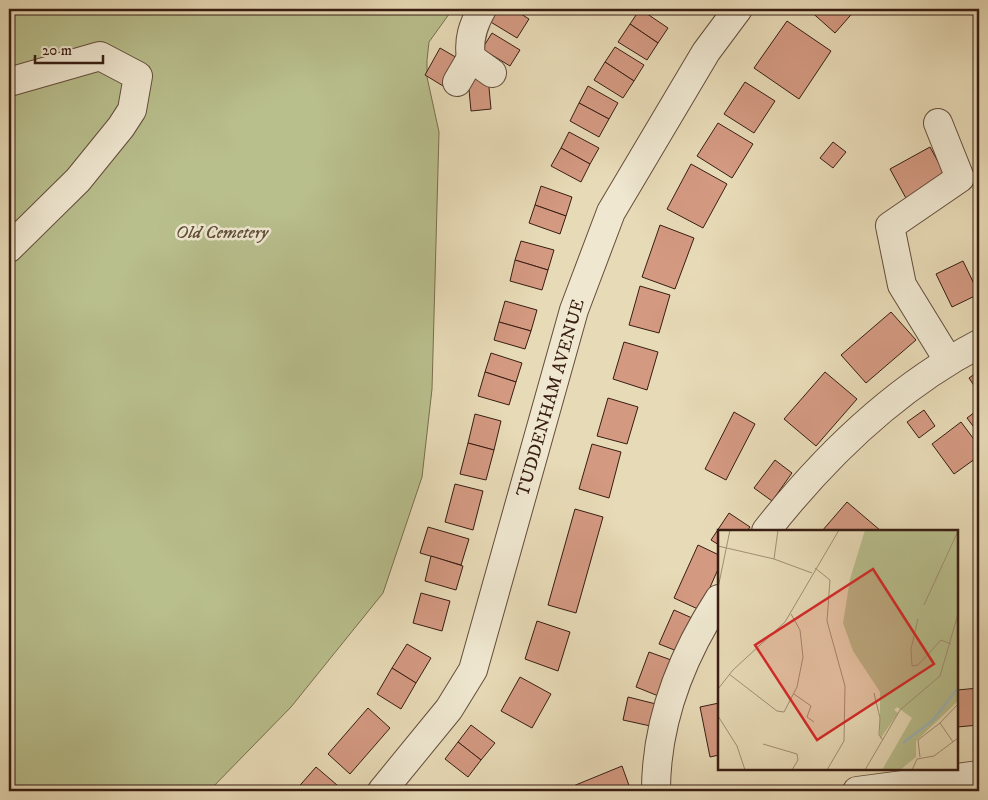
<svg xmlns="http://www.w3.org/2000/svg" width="988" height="800" font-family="'IM FELL DW Pica',serif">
<rect width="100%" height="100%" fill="#e7dab6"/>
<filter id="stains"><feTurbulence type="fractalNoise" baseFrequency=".004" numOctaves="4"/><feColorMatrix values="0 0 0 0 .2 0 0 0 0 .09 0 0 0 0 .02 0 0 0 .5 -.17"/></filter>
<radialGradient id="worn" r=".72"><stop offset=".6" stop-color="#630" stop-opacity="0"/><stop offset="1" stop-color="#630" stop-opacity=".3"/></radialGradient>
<path fill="#b8be8c" stroke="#786e4f" d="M9,9H471L469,12L452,10L429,42L427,60V77L439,132L432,389L422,477L383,593L291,707L209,791H9Z"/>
<g fill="#d39981" stroke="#381d12">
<path d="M496,9H513L529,19L517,38L489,21Z"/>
<path d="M640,9L668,28L658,43L630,24Z"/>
<path d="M668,9H681L676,15Z"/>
<path d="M808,9H856L835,33Z"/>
<path d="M787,21L831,51L799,99L754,68Z"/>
<path d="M630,24L658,43L647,60L618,42Z"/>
<path d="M492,33L520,50L510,66L482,49Z"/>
<path d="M615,47L644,65L634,81L605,62Z"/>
<path d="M440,48L459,59L443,86L425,75Z"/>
<path d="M605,62L634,81L623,98L594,80Z"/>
<path d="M488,77L491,109L471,111L468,79Z"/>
<path d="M745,82L775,101L754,133L724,114Z"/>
<path d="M979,84V94L975,86Z"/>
<path d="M588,86L618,103L609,119L579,103Z"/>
<path d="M579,103L609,119L599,137L570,121Z"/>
<path d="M718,123L753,144L732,178L697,156Z"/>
<path d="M569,132L599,148L590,164L561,148Z"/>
<path d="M833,142L846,152L833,168L820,158Z"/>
<path d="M930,147L947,178L907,200L890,169Z"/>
<path d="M561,148L590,164L581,182L551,166Z"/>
<path d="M691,164L727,184L703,228L667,209Z"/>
<path d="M541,186L572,197L566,216L535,205Z"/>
<path d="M535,205L566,216L560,234L529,223Z"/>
<path d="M660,225L694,238L675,289L642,277Z"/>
<path d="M521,241L554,250L548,270L515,260Z"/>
<path d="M515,260L548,270L542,290L510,281Z"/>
<path d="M963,261L979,294L952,307L936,274Z"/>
<path d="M640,286L670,295L659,333L629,325Z"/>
<path d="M505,301L537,310L531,331L499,322Z"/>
<path d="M891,312L916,340L866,383L841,355Z"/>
<path d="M499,322L531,331L525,349L494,340Z"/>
<path d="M624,342L658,352L647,390L613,379Z"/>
<path d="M491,353L522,363L516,382L485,372Z"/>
<path d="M979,371V393L969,378Z"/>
<path d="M485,372L516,382L509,405L478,396Z"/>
<path d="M825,372L857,399L816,446L784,419Z"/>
<path d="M608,398L638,407L627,444L597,436Z"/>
<path d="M979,409V434L967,418Z"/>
<path d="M924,410L935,426L919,438L907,422Z"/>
<path d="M734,412L755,424L726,480L705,469Z"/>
<path d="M475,414L501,421L494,450L468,443Z"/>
<path d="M961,422L979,446V456L954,474L932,444Z"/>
<path d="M468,443L494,450L486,480L460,474Z"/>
<path d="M592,444L621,452L609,498L579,489Z"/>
<path d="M775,460L792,473L772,501L754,488Z"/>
<path d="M455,484L483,491L473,530L445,522Z"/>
<path d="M847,502L881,531H822Z"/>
<path d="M575,509L603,517L576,613L548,605Z"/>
<path d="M729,513L750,527L747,531H719V545L711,540Z"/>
<path d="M428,527L469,539L461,565L420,553Z"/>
<path d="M698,545L719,555V567L700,610L674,598Z"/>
<path d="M431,556L463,566L456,590L425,581Z"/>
<path d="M421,593L450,601L442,631L413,623Z"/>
<path d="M674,610L692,618L677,651L659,644Z"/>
<path d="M537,621L570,632L558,671L525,659Z"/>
<path d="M407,644L431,658L416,683L392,668Z"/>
<path d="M649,652L674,661L661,697L636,687Z"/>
<path d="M392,668L416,683L401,709L377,694Z"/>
<path d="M520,677L551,694L532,728L501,711Z"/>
<path d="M979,688V725L957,727V690Z"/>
<path d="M628,697L660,705L655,727L623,720Z"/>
<path d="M719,703V755L710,757L700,707Z"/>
<path d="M368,708L390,728L350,774L328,754Z"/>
<path d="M471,725L495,743L481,760L458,742Z"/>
<path d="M458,742L481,760L468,777L445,759Z"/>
<path d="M622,766L631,791H561Z"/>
<path d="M316,767L337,785L331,791H295Z"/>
</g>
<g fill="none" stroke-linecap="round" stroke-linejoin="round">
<defs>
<g id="minor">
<path d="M471,58C468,40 473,25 482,9"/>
<path d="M9,82L100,56L138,76L132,110L121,127L78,180L9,248"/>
<path d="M457,82L471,58L492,73"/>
<path d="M938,123L960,178L890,226L902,285L948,360"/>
<path d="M766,531C824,457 895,388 979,344"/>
<path d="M382,791L449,709L473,670L574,310L611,212L706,52L738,9"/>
<path d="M656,791C656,722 682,656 719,599"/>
<path d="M857,791L979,775"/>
</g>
</defs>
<use href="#minor" stroke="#644c3b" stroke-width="30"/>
<use href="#minor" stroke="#efe7d0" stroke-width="28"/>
</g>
<g text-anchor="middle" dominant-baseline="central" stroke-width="5" stroke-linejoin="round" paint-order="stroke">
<g font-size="18" font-style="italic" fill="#5e4d37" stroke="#efe7d0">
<text x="222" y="233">Old Cemetery</text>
</g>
<g font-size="18" fill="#381d12" stroke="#efe7d0">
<text transform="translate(551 398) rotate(-74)">TUDDENHAM AVENUE</text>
</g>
</g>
<g transform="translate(718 530)">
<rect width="240" height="240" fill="#e7dab6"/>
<path d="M147,0H240V171L198,211V227L182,240H164L194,188L179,177L176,180L180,183L162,209V162L135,121L125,93L132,49Z" fill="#b8be8c"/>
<path fill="none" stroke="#9db7ba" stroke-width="2.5" d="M185,213L215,190L239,159"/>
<path fill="none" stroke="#a18e74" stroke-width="1" d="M0,16L56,29L94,43M56,29L60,0M97,38L112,50L109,91L127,156L126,211L109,240M0,58L12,0M206,75L240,1M200,89L193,119L194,136L200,135L223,110L233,114M11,144L59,181L66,182L79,157L85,127L82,100L73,84M0,159L15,140L67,92L121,0M156,163L162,188L161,205L165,210M76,164L93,176L89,187L96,192M0,186L19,216L27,240M222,193L240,174M45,214L79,224L80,230L74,240M202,227L200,210L222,193L235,212M147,240L182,180L222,146L240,84M194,240L199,229L216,226L240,208"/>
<path fill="#d62828" fill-opacity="0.15" stroke="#d62828" stroke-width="2.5" d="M155,39L216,134L99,210L37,115Z"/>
<rect width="240" height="240" fill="none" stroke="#381d12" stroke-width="2.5"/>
</g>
<rect width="988" height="800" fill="none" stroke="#e7dab6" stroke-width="30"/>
<rect x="10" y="10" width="968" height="780" fill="none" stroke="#381d12" stroke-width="2.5"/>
<rect x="15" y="15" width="958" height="770" fill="none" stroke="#381d12"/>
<path d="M35 55v8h68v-8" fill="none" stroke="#381d12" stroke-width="2.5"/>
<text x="42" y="55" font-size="15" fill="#381d12" stroke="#efe7d0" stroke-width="4" paint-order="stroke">20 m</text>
<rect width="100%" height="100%" filter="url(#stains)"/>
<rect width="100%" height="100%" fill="url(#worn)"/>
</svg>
